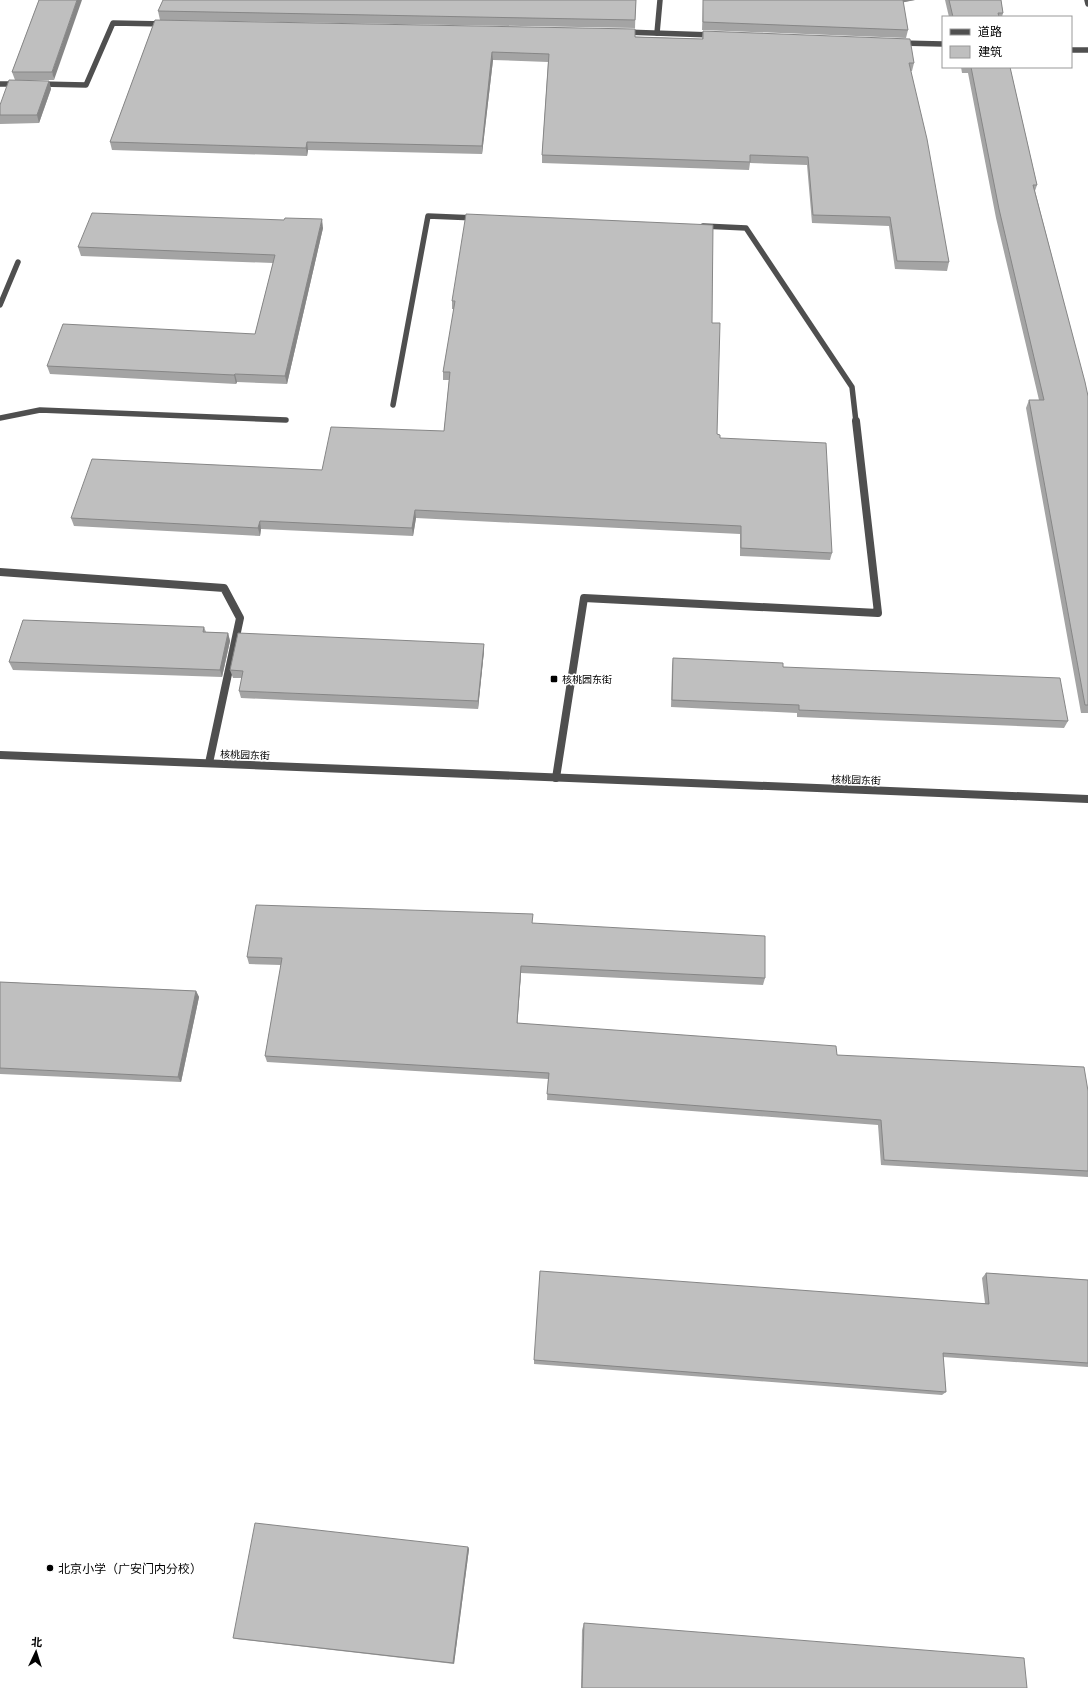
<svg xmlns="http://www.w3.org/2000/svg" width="1088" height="1688" font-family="'PT Sans Narrow','Noto Sans SC',sans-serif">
<rect width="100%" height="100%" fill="#fff"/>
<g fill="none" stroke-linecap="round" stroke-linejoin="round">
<g stroke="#4f4f4f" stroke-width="5.5">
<path d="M703,226L746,228L852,387L856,422"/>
<path d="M0,305L18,262"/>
<path d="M393,405L428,216L476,218"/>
<path d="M0,418L40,410L286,420"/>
</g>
<g stroke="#4f4f4f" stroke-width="8">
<path d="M0,572L224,588L240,618L209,763"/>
<path d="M556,778L584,598L878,613L856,421"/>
</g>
<g stroke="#4f4f4f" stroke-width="5.5">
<path d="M1087,0L1088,4"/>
<path d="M624,32L712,35"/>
<path d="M657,33L660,0"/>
<path d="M900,43L943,44"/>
<path d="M1071,50H1088"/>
<path d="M0,84H17"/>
<path d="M41,84L86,85L113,23L165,24"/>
</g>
<path stroke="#4f4f4f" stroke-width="8" d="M0,755L1088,799"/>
</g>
<g fill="#a4a4a4">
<path d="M39,0L54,80H15L12,72Z"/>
<path d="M636,0L635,28L160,20L158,11Z"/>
<path d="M703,0H915L903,2L908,30L906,38L702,30Z"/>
<path d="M945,0H1001L1003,13L1002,17H949Z"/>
<path d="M155,20L702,39L703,31L914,63L912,71H911L949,262L947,271L895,269L889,226L812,223L807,165L750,163L749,170L542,163V155L548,62L493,60L482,154L308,150L307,156L112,150L110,142Z"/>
<path d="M961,67H1010L1037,185L1035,191L1088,396V713H1081L1026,408L1029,400H1039L996,218L968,73H962Z"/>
<path d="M49,81L51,89L39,123L0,124V105Z"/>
<path d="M323,228L287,384L237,382L236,384L50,374L47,366L255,334L273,263L81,256L78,247Z"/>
<path d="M452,301L712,323L717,434L720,438L832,553L830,560L740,556V534L416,518L413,536L261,529L260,536L74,526L71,518L322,470L444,431L449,380H443V372L454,309H452Z"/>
<path d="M204,627L206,632L228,633L230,641L222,677L13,670L9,662Z"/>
<path d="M484,644V651L478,709L241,698L239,691L242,678H233L230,670Z"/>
<path d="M673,658L783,667L1068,721L1064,728L797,717V713L671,707L672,666Z"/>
<path d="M533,923L765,978L763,985L521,973L517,1023L837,1055L1088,1091V1177L881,1165L878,1125L547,1100L548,1079L267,1062L265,1056L281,965L249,964L247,957Z"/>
<path d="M0,982L196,991L199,997L181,1082L0,1074Z"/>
<path d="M986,1273L1088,1280V1367L943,1357L946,1392L942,1395L534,1364V1360L985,1303L982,1278Z"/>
<path d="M468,1547L469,1549L454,1664L236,1639L233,1638Z"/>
<path d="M584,1623L1027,1688H581L582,1630Z"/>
</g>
<g fill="#868686">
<path d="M77,0H82L54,80L52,72Z"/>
<path d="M901,0H915L900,3Z"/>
<path d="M492,52L493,60L482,154V146Z"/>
<path d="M49,81L51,89L39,123L37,115Z"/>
<path d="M307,142L308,150L307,156L306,148Z"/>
<path d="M322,219L323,228L287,384L285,376Z"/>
<path d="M235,374L237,382L236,384L234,375Z"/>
<path d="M415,510L416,518L413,536L412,528Z"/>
<path d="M260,521L261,529L260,536L258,528Z"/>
<path d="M228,633L230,641L222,677L220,670Z"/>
<path d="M484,644V651L478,709V701Z"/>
<path d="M521,966V973L517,1029V1023Z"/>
<path d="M196,991L199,997L181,1082L178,1077Z"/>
<path d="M468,1547L469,1549L454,1664L453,1663Z"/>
</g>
<g fill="#bfbfbf" stroke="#868686">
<path d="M39,0H77L52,72H12Z"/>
<path d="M163,0H636L635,20L158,11Z"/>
<path d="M703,0H903L908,30L703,22Z"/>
<path d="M949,0H1001L1003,13H998L999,17H953Z"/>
<path d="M155,20L635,29V37L703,39V31L910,39L914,63H909L927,139L949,262L897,261L890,217L813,215L808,157L750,155V162L542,155L549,54L492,52L482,146L307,142L306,148L110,142Z"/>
<path d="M971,67H1010L1037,185H1033L1085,382L1088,396V705H1085L1029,400H1044L999,209Z"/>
<path d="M9,80L49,81L37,115H0V105Z"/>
<path d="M92,213L284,220L285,218L322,219L285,376L235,374L234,375L47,366L63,324L255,334L275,255L78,247Z"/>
<path d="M466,214L713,225L712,323H720L717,434L720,435V438L826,443L832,553L741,548V526L415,510L412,528L260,521L258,528L71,518L92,459L322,470L331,427L444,431L450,372H443L455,301H452Z"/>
<path d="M23,620L204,627L203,632L228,633L220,670L9,662Z"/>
<path d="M238,633L484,644L478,701L239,691L243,671L230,670Z"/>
<path d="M673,658L783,663V667L1060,678L1068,721L799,710V705L672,700Z"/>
<path d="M256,905L533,914L532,923L765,936V978L521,966L517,1023L836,1046L837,1055L1084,1067L1088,1091V1171L884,1160L881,1120L547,1094L549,1073L265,1056L282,958L247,957Z"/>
<path d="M0,982L196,991L178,1077L0,1068Z"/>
<path d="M540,1271L989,1304L986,1273L1088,1280V1363L943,1353L946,1392L534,1360Z"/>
<path d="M255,1523L468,1547L453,1663L233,1638Z"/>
<path d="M584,1623L1024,1658L1027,1688H582Z"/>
</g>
<g fill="#000" stroke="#fff" stroke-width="1.5">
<rect x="550" y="675" width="8" height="8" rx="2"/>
<circle cx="50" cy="1568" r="4"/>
</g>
<g text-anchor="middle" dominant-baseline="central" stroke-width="3" stroke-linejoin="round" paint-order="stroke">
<g font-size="10" fill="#000" stroke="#fff" text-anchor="start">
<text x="562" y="679">核桃园东街</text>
</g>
<g font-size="10" fill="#000" stroke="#fff">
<text transform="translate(245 755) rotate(2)">核桃园东街</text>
<text transform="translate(856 780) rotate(2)">核桃园东街</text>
</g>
<g font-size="12" fill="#000" stroke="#fff" text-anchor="start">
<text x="58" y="1568">北京小学（广安门内分校）</text>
</g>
</g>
<rect x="942" y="16" width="130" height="52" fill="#ffffff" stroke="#999999"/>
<rect x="950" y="29" width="20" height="6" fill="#4f4f4f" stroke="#999999"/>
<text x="978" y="36" font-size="12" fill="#000000">道路</text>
<rect x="950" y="46" width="20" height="12" fill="#bfbfbf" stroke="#999999"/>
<text x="978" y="56" font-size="12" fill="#000000">建筑</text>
<g transform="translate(36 1652) rotate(4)" stroke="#ffffff" stroke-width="3" paint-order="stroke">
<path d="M0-3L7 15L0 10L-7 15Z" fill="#000000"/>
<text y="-6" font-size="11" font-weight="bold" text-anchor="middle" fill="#000000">北</text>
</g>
</svg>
